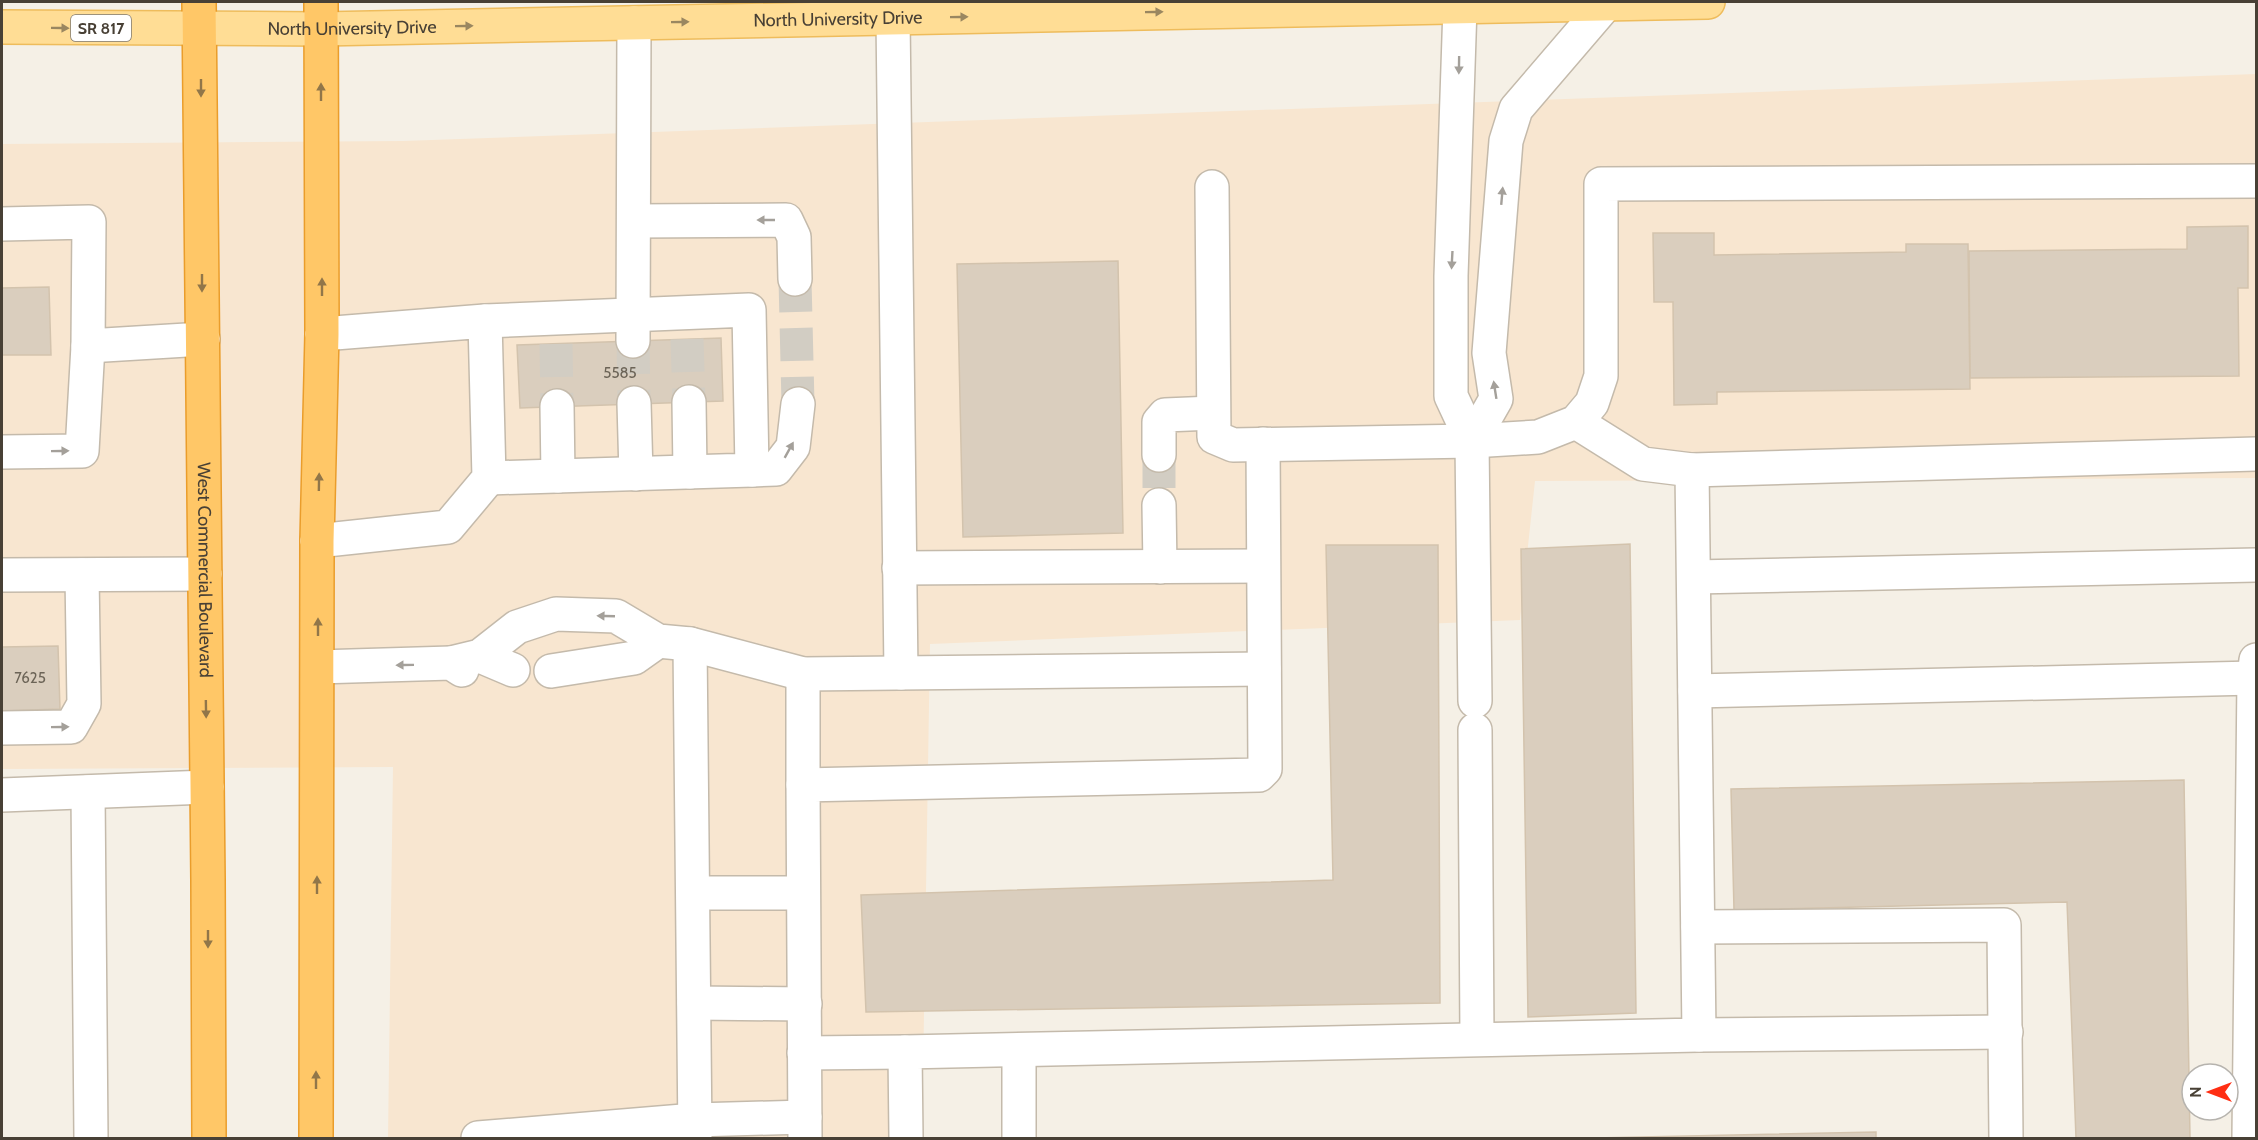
<svg xmlns="http://www.w3.org/2000/svg" width="2258" height="1140" font-family="Cabin,sans-serif">
<rect width="100%" height="100%" fill="#f5f0e6"/>
<path fill="#f8e6d0" d="M2256,74V478L1535,481L1520,620L930,644L922,1138H388L393,767L2,769V144L403,141Z"/>
<g fill="#dacebe" stroke="#d3c3ad" stroke-width="1.5">
<path d="M2248,226V288H2238L2239,376L1970,378L1969,251L2187,249V227Z"/>
<path d="M1653,233H1714V255L1906,252V244H1968L1970,389L1717,392V404L1674,405L1673,302H1654Z"/>
<path d="M1118,261L1123,533L963,537L957,264Z"/>
<path d="M49,287L51,355H2V288Z"/>
<path d="M721,338L723,401L520,408L517,345Z"/>
<path d="M1630,544L1636,1013L1528,1017L1521,549Z"/>
<path d="M1326,545H1438L1440,1003L866,1012L861,895L1333,880Z"/>
<path d="M58,646L60,709L2,711V647Z"/>
<path d="M2184,780L2190,1138H2076L2067,902L1734,910L1731,789Z"/>
<path d="M1876,1132V1138H1594Z"/>
</g>
<g fill="none" stroke-linecap="round" stroke-linejoin="round">
<g stroke="#d2cdc3" stroke-width="33" stroke-dasharray="33 16" stroke-linecap="butt">
<path d="M795,279L798,404"/>
<path d="M687,339L689,402"/>
<path d="M633,341L634,403"/>
<path d="M556,344L557,406"/>
<path d="M1159,455V505"/>
</g>
<defs>
<g id="minor">
<path d="M1460,7L1451,276V396L1472,441L1475,701"/>
<path d="M893,18L901,673"/>
<path d="M1212,187L1214,437L1233,445L1472,441L1538,437L1576,422L1592,403L1601,376V184L2256,181"/>
<path d="M634,221L786,220L794,237L795,279"/>
<path d="M2,224L89,222L88,346L203,339"/>
<path d="M485,321L749,310L752,470L489,478"/>
<path d="M633,341L634,23"/>
<path d="M689,402L690,472"/>
<path d="M634,403L636,474"/>
<path d="M557,406L558,476"/>
<path d="M1472,441L1496,399L1489,353L1506,141L1516,109L1606,4"/>
<path d="M2,452L82,451L88,346"/>
<path d="M1159,455V422L1165,415L1213,413"/>
<path d="M752,470L776,469L793,447L798,404"/>
<path d="M1692,470L2256,454"/>
<path d="M1159,505L1160,567"/>
<path d="M317,541L448,527L489,478L485,321L322,334"/>
<path d="M899,568L1263,566"/>
<path d="M2,575L205,574"/>
<path d="M1694,577L2256,565"/>
<path d="M690,644L695,1138"/>
<path d="M480,656L513,670"/>
<path d="M451,663L480,656L517,627L556,614L616,616L658,641L690,644L803,674L1264,669"/>
<path d="M318,667L451,663L462,670"/>
<path d="M551,671L634,658L658,641"/>
<path d="M803,674V785"/>
<path d="M1695,691L2254,678"/>
<path d="M2,728L71,727L84,704L82,575"/>
<path d="M1475,730L1477,1039"/>
<path d="M88,792L91,1138"/>
<path d="M2,795L207,787"/>
<path d="M693,893H803"/>
<path d="M1698,927L2004,925L2006,1138"/>
<path d="M694,1003L805,1004"/>
<path d="M1699,1035L2006,1032"/>
<path d="M1019,1050V1138"/>
<path d="M804,1053L905,1052"/>
<path d="M478,1138L695,1120L805,1117"/>
<path d="M805,1138L803,785L1259,775L1265,769L1263,444"/>
<path d="M906,1138L905,1052L1699,1035L1692,470L1643,464L1576,422"/>
<path d="M2249,1138L2254,678L2256,660"/>
</g>
<g id="major">
<path id="s1" d="M2,27L321,29L1708,2"/>
</g>
<g id="highway">
<path id="s2" d="M199,2L208,880L209,1138"/>
<path d="M316,1138L317,541L322,334L321,2"/>
</g>
</defs>
<use href="#minor" stroke="#c4baab" stroke-width="36"/>
<use href="#major" stroke="#eebc5c" stroke-width="36"/>
<use href="#highway" stroke="#ea9d2b" stroke-width="36"/>
<use href="#minor" stroke="#fff" stroke-width="33"/>
<use href="#major" stroke="#ffdd95" stroke-width="33"/>
<use href="#highway" stroke="#ffc767" stroke-width="33"/>
</g>
<defs><path id="oneway-solid" d="M-6-.8H1V-3.2L6.5 0L1 3.2V.8H-6Z" transform="scale(1.5)"/></defs>
<g fill="#9a8760">
<use href="#oneway-solid" transform="translate(1154 12) rotate(-1)"/>
<use href="#oneway-solid" transform="translate(959 17) rotate(-1)"/>
<use href="#oneway-solid" transform="translate(680 22) rotate(-1)"/>
<use href="#oneway-solid" transform="translate(464 26) rotate(-1)"/>
<use href="#oneway-solid" transform="translate(60 28) rotate(1)"/>
</g>
<g fill="#a4a09a">
<use href="#oneway-solid" transform="translate(1459 65) rotate(91)"/>
<use href="#oneway-solid" transform="translate(1502 196) rotate(-85)"/>
<use href="#oneway-solid" transform="translate(766 220) rotate(180)"/>
<use href="#oneway-solid" transform="translate(1452 260) rotate(93)"/>
<use href="#oneway-solid" transform="translate(1495 390) rotate(-99)"/>
<use href="#oneway-solid" transform="translate(789 450) rotate(-61)"/>
<use href="#oneway-solid" transform="translate(60 451) rotate(-1)"/>
<use href="#oneway-solid" transform="translate(606 616) rotate(-178)"/>
<use href="#oneway-solid" transform="translate(405 665) rotate(179)"/>
<use href="#oneway-solid" transform="translate(60 727) rotate(-1)"/>
</g>
<g fill="#917649">
<use href="#oneway-solid" transform="translate(201 88) rotate(90)"/>
<use href="#oneway-solid" transform="translate(321 92) rotate(-90)"/>
<use href="#oneway-solid" transform="translate(202 283) rotate(90)"/>
<use href="#oneway-solid" transform="translate(322 287) rotate(-90)"/>
<use href="#oneway-solid" transform="translate(319 482) rotate(-89)"/>
<use href="#oneway-solid" transform="translate(318 627) rotate(-90)"/>
<use href="#oneway-solid" transform="translate(206 709) rotate(89)"/>
<use href="#oneway-solid" transform="translate(317 885) rotate(-90)"/>
<use href="#oneway-solid" transform="translate(208 939) rotate(90)"/>
<use href="#oneway-solid" transform="translate(316 1080) rotate(-90)"/>
</g>
<g text-anchor="middle" dominant-baseline="central" stroke-width="4.5" stroke-linejoin="round" paint-order="stroke">
<g font-size="15" fill="#6c6457">
<text x="620" y="373">5585</text>
<text x="30" y="678">7625</text>
</g>
<rect fill="#fff" stroke="#7f7972" stroke-width="1.5" x="71" y="15" width="60" height="26" rx="4.5"/>
<g font-size="16" font-weight="bold" fill="#484035">
<text x="101" y="28">SR 817</text>
</g>
<g font-size="18" fill="#484035" stroke="#fff">
<text stroke="none"><textPath href="#s1" startOffset="836">North University Drive</textPath></text>
<text stroke="none"><textPath href="#s1" startOffset="350">North University Drive</textPath></text>
<text stroke="none"><textPath href="#s2" startOffset="568">West Commercial Boulevard</textPath></text>
</g>
</g>
<rect width="2258" height="1140" fill="none" stroke="#484035" stroke-width="6"/>
<g transform="translate(2210 1092) rotate(270)"><circle r="28" fill="#ffffff" stroke="#b6b3ae" stroke-width="1.5"/>
<path d="M0-4.5L10 22L0 15L-10 22Z" fill="#ff2e13"/>
<text y="-9" font-size="16" font-weight="bold" text-anchor="middle" fill="#484035">N</text>
</g>
</svg>
